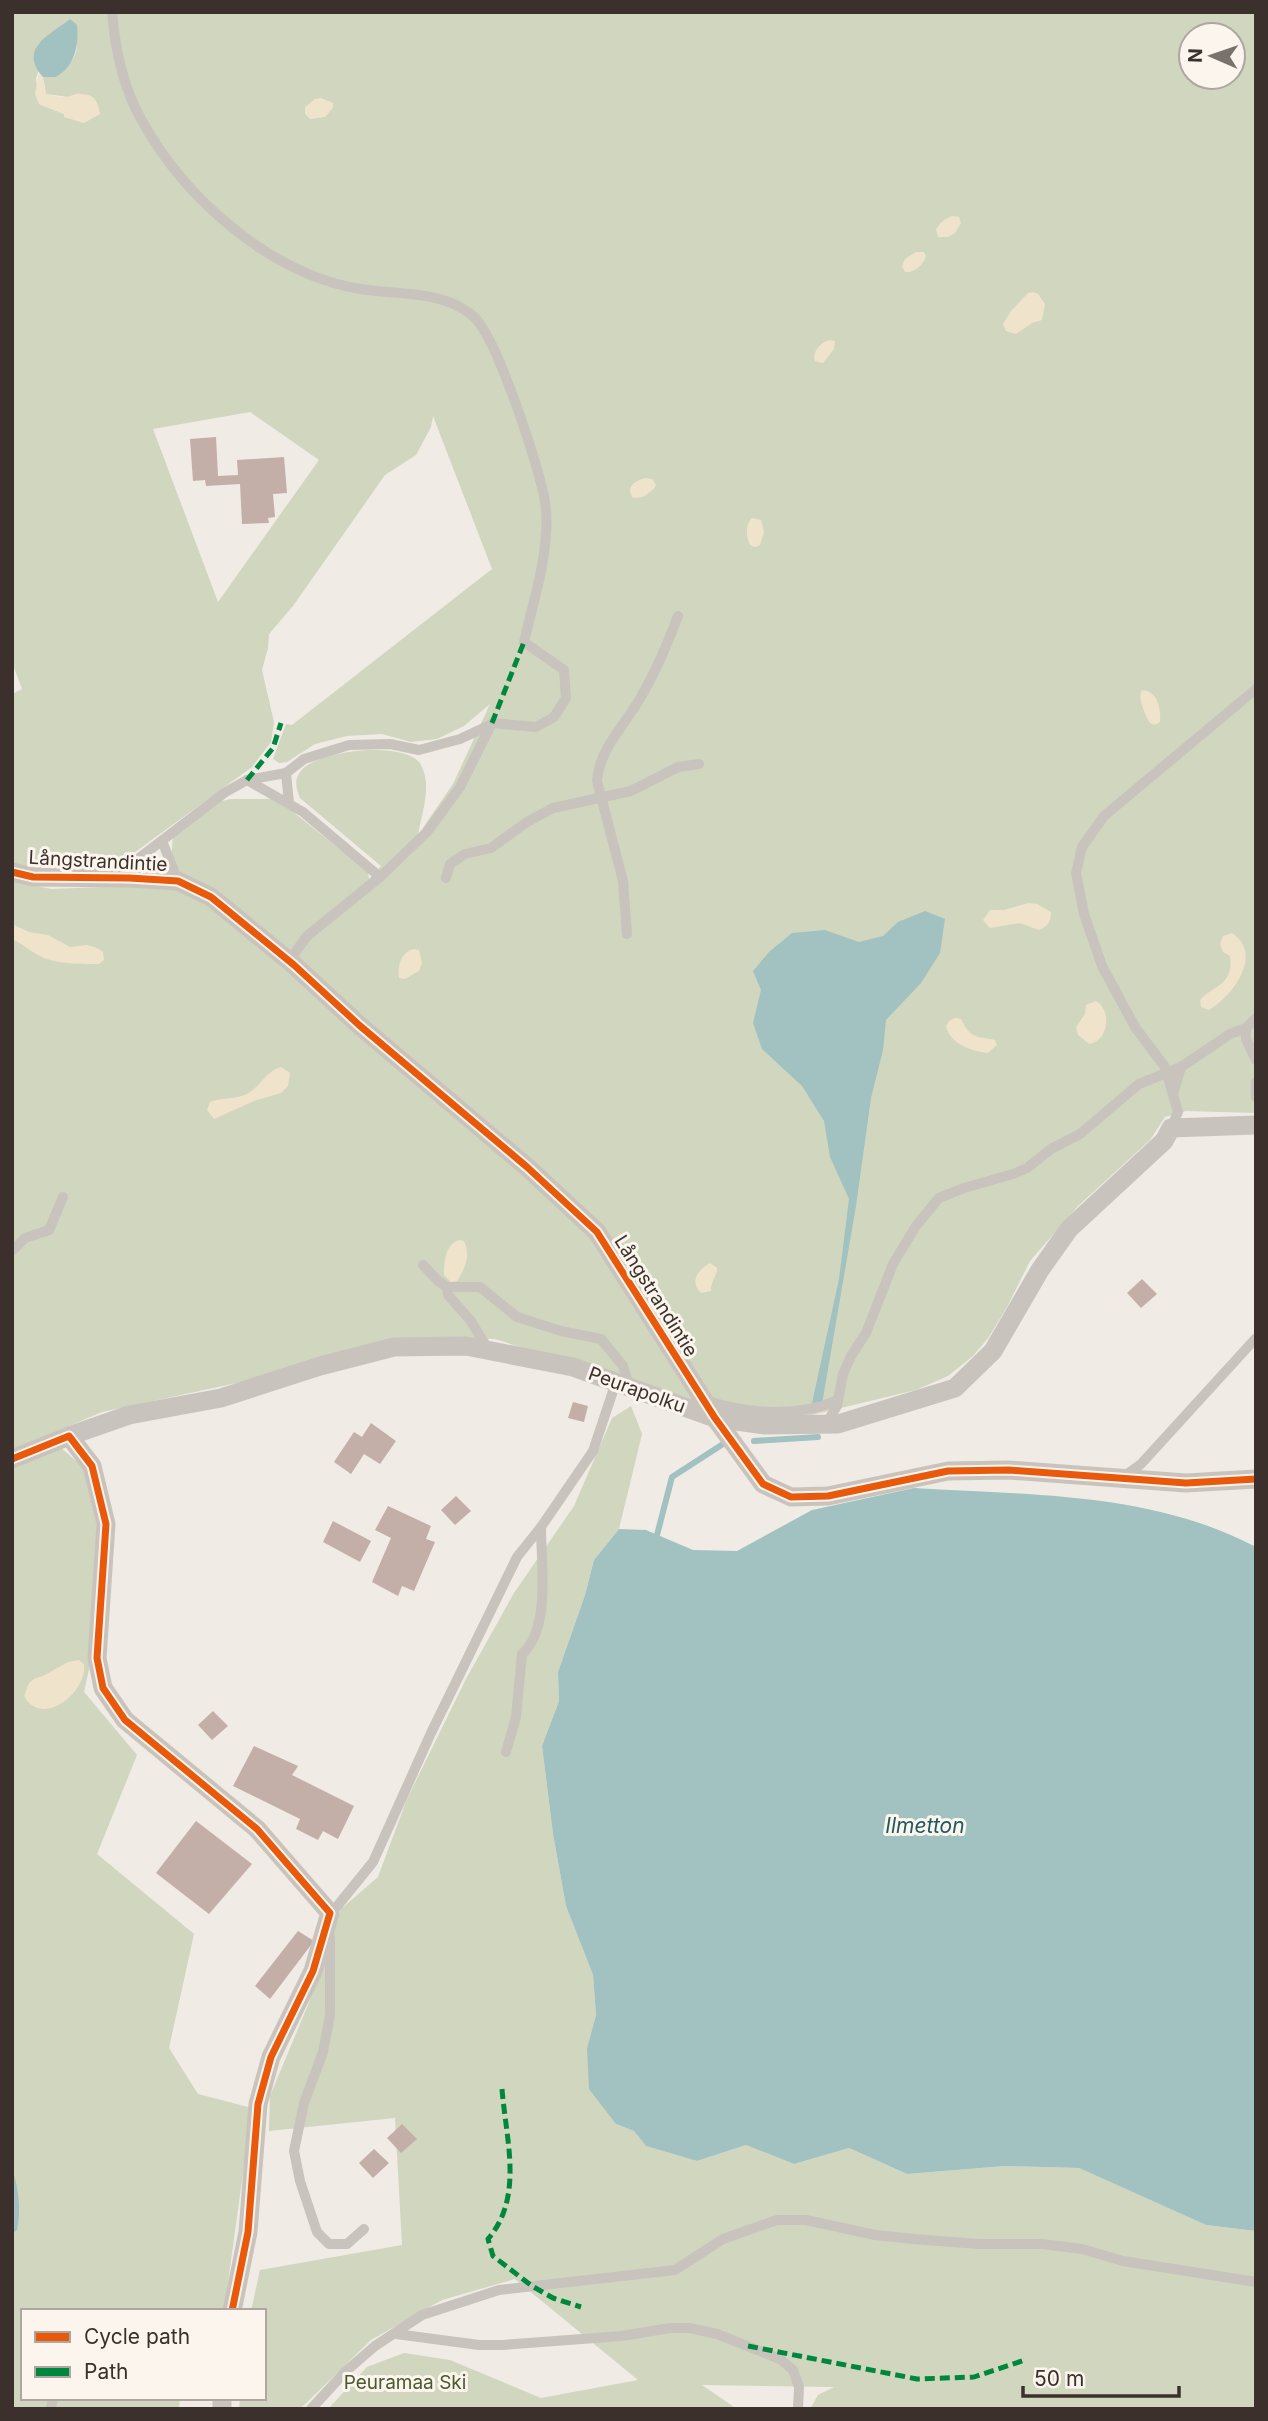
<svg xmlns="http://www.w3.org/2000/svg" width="1268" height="2421" font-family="Inter,sans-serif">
<rect width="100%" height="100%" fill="#f0ebe5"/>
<g fill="#d1d6bf" fill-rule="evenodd">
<path d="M12,12H1256V1113L1186,1111L1165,1117L1150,1140L1078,1206L1030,1261L1007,1307L989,1337L973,1356L948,1376L916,1390L799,1418L727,1413L495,1339L449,1337L102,1412L12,1450V881L51,889L103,887L178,870L171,858L173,837L217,802L231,799H271L292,811L368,872L369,879L381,866L300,798C296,789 294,780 300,772C315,750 399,741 418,761C421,763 424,772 425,776C429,794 421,817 418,835L453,784L490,704L464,726L437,739L411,742L382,734L347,736L315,744L287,762L279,763L273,759L286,724L292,725L492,569L433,416L431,427L416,455L385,475L293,606L269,634L268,648L262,670L274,722L271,742L252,767L109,871L39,869L12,864V694L22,689L12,662ZM70,19C82,47 79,58 56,77H43L46,94L68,97L80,93L64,114L39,104L36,78L53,33ZM1191,35H1233V77H1191ZM250,412L319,460L218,602L153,429Z"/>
<path d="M631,1406L642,1434L619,1529L594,1560L585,1595L558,1672L559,1701L542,1746L553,1834L566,1906L593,1975L596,2015L587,2048L608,2112L616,2124L634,2131L646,2146L697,2161L746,2145L794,2164L849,2148L907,2174L1005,2166L1079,2168L1206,2225L1256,2231V2409H810L818,2395L834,2387L702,2385L737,2409H328L367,2367L404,2353L450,2360L541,2398L638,2380L515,2279L442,2300L371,2340L300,2409H239L240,2398H264V2311H251L260,2270L402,2245L395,2118L269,2131L270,2096L308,2005L341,1909L378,1877L407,1799L466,1679L514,1593L574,1506L612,1418Z"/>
<path d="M60,1447L83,1467L99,1535L94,1647L84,1692L137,1755L97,1854L194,1934L169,2048L198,2094L252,2108L224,2311H23V2398H180L179,2409H12V1468Z"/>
</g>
<g fill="#efe3cc">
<path d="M39,72L43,77L46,94C53,96 62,98 70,96C88,92 97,94 100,114L84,123L64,117V114L39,104L35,94Z"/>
<path d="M321,98L333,103V108L325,117L310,119L305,114V107L315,99Z"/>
<path d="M953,216L959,217L961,223L955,233L948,237H938L936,229C941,222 945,218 953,216Z"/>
<path d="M916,252H924L926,256C923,265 915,273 905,272L902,266L905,259Z"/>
<path d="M1033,292L1038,294L1045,304L1042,320L1032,323L1016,334L1006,331L1003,324L1011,311L1028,293Z"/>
<path d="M830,340L835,341L834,349L823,363L815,361C812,351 821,342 830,340Z"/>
<path d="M645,478L652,479L656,485L654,489L643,497L633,498C625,487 635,481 645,478Z"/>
<path d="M752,518L761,520L764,532L760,545L755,547L750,545C746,537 745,524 752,518Z"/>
<path d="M1142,690C1158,691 1161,709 1160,722L1155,725L1150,723C1145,715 1137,697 1142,690Z"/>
<path d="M1028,903L1037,904L1051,912C1051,922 1048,926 1039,930L1020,923L990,928L983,920L990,910H1004Z"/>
<path d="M12,924L29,932L48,935L70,947L87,945L97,948L103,952L104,960L99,964C83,964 56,964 42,957C31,952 23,944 12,939Z"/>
<path d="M1232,933C1264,954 1233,996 1209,1010L1201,1007L1200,1000C1215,984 1234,985 1230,956L1223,952L1220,944L1223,936Z"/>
<path d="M414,949L419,950L422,963L419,971L405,979L399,978C397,966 401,952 414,949Z"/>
<path d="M1096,1001C1112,1010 1109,1041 1089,1044L1078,1035L1076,1027L1085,1014L1086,1005Z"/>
<path d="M955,1018L961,1019C971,1039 975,1036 995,1040L997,1045L988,1053C971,1051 950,1044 946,1026L949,1021Z"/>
<path d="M281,1067L290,1073L288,1086L281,1093L254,1101L214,1119L207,1110L210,1102C222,1097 235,1100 247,1094C261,1086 266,1071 281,1067Z"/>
<path d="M459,1240L464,1241C471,1256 465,1268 457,1281L451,1282L444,1275C444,1261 445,1245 459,1240Z"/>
<path d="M710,1263L717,1268C717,1277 710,1282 711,1291L701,1293C689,1281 698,1270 710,1263Z"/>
<path d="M79,1660L84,1664C88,1692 42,1729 24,1696L29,1683L34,1679L45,1675L68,1662Z"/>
</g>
<g fill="#a1c2c1">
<path d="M70,19L77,25C79,46 75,66 56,77H43C18,48 50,35 70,19Z"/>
<path d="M925,911L945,919L940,953L921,983L886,1020L883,1050L871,1098L856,1206L822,1404L812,1403L839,1279L849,1199L830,1157L824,1121L802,1086L762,1049L753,1023L761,990L753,971L769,952L792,933L825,930L859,942L883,936L898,922Z"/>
<path d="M914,1488C1028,1495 1152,1492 1256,1547V2231L1206,2225L1079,2168L1005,2166L907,2174L849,2148L794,2164L746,2145L697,2161L646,2146L634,2131L616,2124L589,2089L587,2048L596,2015L593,1975L566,1906L553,1834L542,1746L559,1701L558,1672L585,1595L594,1560L619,1529L646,1530L693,1550L737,1551L812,1510Z"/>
<path d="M12,2169C19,2188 21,2211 17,2230L12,2234Z"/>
</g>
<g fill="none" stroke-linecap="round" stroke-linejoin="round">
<g stroke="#a1c2c1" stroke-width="6">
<path d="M754,1441L818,1437"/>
<path d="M657,1535L672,1477L723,1444"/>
</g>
</g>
<g fill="#c3afa7">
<path d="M216,437L218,476L238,475L237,460L284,457L287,493L273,494L275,517L268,518L269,523L242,524L240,484L206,486L205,480L193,481L190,439Z"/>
<path d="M1142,1279L1157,1294L1141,1308L1127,1293Z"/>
<path d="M573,1402L588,1406L584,1422L568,1418Z"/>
<path d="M371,1423L396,1441L380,1464L364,1454L351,1474L334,1462L354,1432L362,1437Z"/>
<path d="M456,1496L471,1511L455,1525L441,1510Z"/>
<path d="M388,1506L431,1526L426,1539L435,1542L414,1591L402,1586L398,1596L372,1582L391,1538L375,1530Z"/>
<path d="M333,1521L371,1541L360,1562L323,1542Z"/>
<path d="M213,1711L228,1726L212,1740L198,1725Z"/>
<path d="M254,1746L298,1766L292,1775L354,1806L338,1839L323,1831L318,1840L296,1829L300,1819L233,1786Z"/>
<path d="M196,1821L252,1864L209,1914L156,1873Z"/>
<path d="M298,1931L314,1941L270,1999L255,1986Z"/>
<path d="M402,2124L417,2139L401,2153L387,2138Z"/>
<path d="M374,2149L389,2163L373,2178L359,2163Z"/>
</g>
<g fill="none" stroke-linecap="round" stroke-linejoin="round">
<g stroke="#c9c3be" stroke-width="10">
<path d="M112,12C115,48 123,87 141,119C184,198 270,274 360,289C398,295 441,290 472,315C497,335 536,461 544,496C546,507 547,522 546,533C544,570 532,607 524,642L564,670L566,698L554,717L536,727L492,723L460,787L427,832L380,877L307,936L289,961"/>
<path d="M286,773L289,803"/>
<path d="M247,780L303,812L380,877"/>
<path d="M162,841L178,881"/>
<path d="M117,875L224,793L247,780L286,773L304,759L349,745L390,744L419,750L460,739L492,724"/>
<path d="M446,878L450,864L465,854L491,848L527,822L553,808L631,791L678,767L699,764"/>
<path d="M627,934L623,881L597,781C599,748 627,723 642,695C657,669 668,643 678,616"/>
<path d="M1256,1018L1246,1028V1039L1256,1060"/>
<path d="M1256,1082V1097"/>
<path d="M1174,1091L1181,1067L1230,1034L1246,1028"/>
<path d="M1171,1128L1178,1112L1165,1067L1135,1027L1102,966L1084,914L1076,873L1082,847L1104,816L1256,689"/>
<path d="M12,1251L25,1238L49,1230L63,1197"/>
<path d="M423,1265L438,1281L447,1287H480L517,1317L561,1331L601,1339L623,1366L629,1385"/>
<path d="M447,1287L448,1295L470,1320L488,1349"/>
<path d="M705,1400C747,1414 797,1418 838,1400"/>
<path d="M826,1424L837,1406L843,1374L851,1356L866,1333L893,1264L916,1226L939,1198L964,1188L1013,1174L1027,1168L1051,1149L1080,1134L1139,1084L1181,1067"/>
<path d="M1123,1477L1141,1464L1256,1338"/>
<path d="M506,1752L516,1717L522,1654C551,1629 541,1563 541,1527"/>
<path d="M330,1915L373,1862L431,1733L517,1557L541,1527L593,1451L616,1382"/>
<path d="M330,1937V2015L323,2052L304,2103L294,2151L300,2181L317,2232L329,2244H347L364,2229"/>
<path d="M396,2334L479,2345H502L622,2336L670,2328H690L717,2334L780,2359L793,2370L799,2387L798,2409"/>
<path d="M51,2409L53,2398"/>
<path d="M311,2409L345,2372L375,2346L422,2315L499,2290L675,2270L723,2239L777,2220H806L875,2235L914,2239L978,2244H1042L1082,2249L1123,2261L1256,2282"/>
</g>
<g stroke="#c9c3be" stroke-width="19">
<path d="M12,872L33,877L129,878L178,881L211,897L294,965L359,1025L527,1167L597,1232L715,1418L763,1484L791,1497L828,1496L948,1471L1009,1470L1186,1483L1256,1479"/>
<path d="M69,1436L129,1415L221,1398L320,1366L394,1347L466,1346L573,1367L715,1418L765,1425L838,1424L955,1388L993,1351L1040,1270L1069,1229L1164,1141L1171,1128L1256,1125"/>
<path d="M12,1459L69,1436L92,1466L106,1524L97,1658L103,1688L125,1720L257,1829L330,1913L313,1971L271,2057L258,2104L248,2232L232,2311"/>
<path d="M222,2409V2398"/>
</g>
<g stroke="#00873e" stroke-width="5" stroke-dasharray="10 5" stroke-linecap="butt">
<path d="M492,723L524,642"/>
<path d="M247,780L273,748L281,723"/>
<path d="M502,2089C506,2140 524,2197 488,2239L493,2256L532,2286L553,2298L581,2307"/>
<path d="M748,2346L917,2379L974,2377L1025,2360"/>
</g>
<defs>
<g id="cycleway">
<path d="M12,872L33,877L129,878L178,881L211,897L294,965L359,1025L527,1167L597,1232L715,1418L763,1484L791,1497L828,1496L948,1471L1009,1470L1186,1483L1256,1479"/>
<path d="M12,1459L69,1436L92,1466L106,1524L97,1658L103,1688L125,1720L257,1829L330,1913L313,1971L271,2057L258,2104L248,2232L232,2311"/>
</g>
</defs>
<use href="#cycleway" stroke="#fbf5ee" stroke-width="11"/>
<use href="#cycleway" stroke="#e8590c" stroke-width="7"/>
</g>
<g text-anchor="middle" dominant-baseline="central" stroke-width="6" stroke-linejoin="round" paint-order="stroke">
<g font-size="19" fill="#3b302b" stroke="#fbf5ee">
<text transform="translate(98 861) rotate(3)">Långstrandintie</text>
<text transform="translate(656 1296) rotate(58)">Långstrandintie</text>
<text transform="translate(637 1390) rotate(20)">Peurapolku</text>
</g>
<g font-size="19" fill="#4a5a2e" stroke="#fbf5ee">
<text x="405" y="2382">Peuramaa Ski</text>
</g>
<g font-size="21" font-style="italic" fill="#1f5a5e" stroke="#fbf5ee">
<text x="925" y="1825">Ilmetton</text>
</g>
</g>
<rect width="1268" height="2421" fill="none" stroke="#3b302b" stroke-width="28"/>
<rect x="21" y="2309" width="245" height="91" fill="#fbf5ee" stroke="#aea6a0" stroke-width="2"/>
<rect x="35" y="2332" width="35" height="10" fill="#e8590c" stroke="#aea6a0" stroke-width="2"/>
<text x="84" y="2344" font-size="21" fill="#3b302b">Cycle path</text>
<rect x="35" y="2367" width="35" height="10" fill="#00873e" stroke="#aea6a0" stroke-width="2"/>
<text x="84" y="2379" font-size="21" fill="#3b302b">Path</text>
<g transform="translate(1212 56) rotate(272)"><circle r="33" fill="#fbf5ee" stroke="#aea6a0" stroke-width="2"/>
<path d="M0-5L12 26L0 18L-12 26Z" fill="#7a716c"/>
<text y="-10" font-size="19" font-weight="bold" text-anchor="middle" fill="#3b302b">N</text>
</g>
<path d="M1023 2386v10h156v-10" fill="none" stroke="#3b302b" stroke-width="3.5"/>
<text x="1034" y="2386" font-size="21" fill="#3b302b" stroke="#fbf5ee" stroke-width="5" paint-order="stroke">50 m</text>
</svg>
